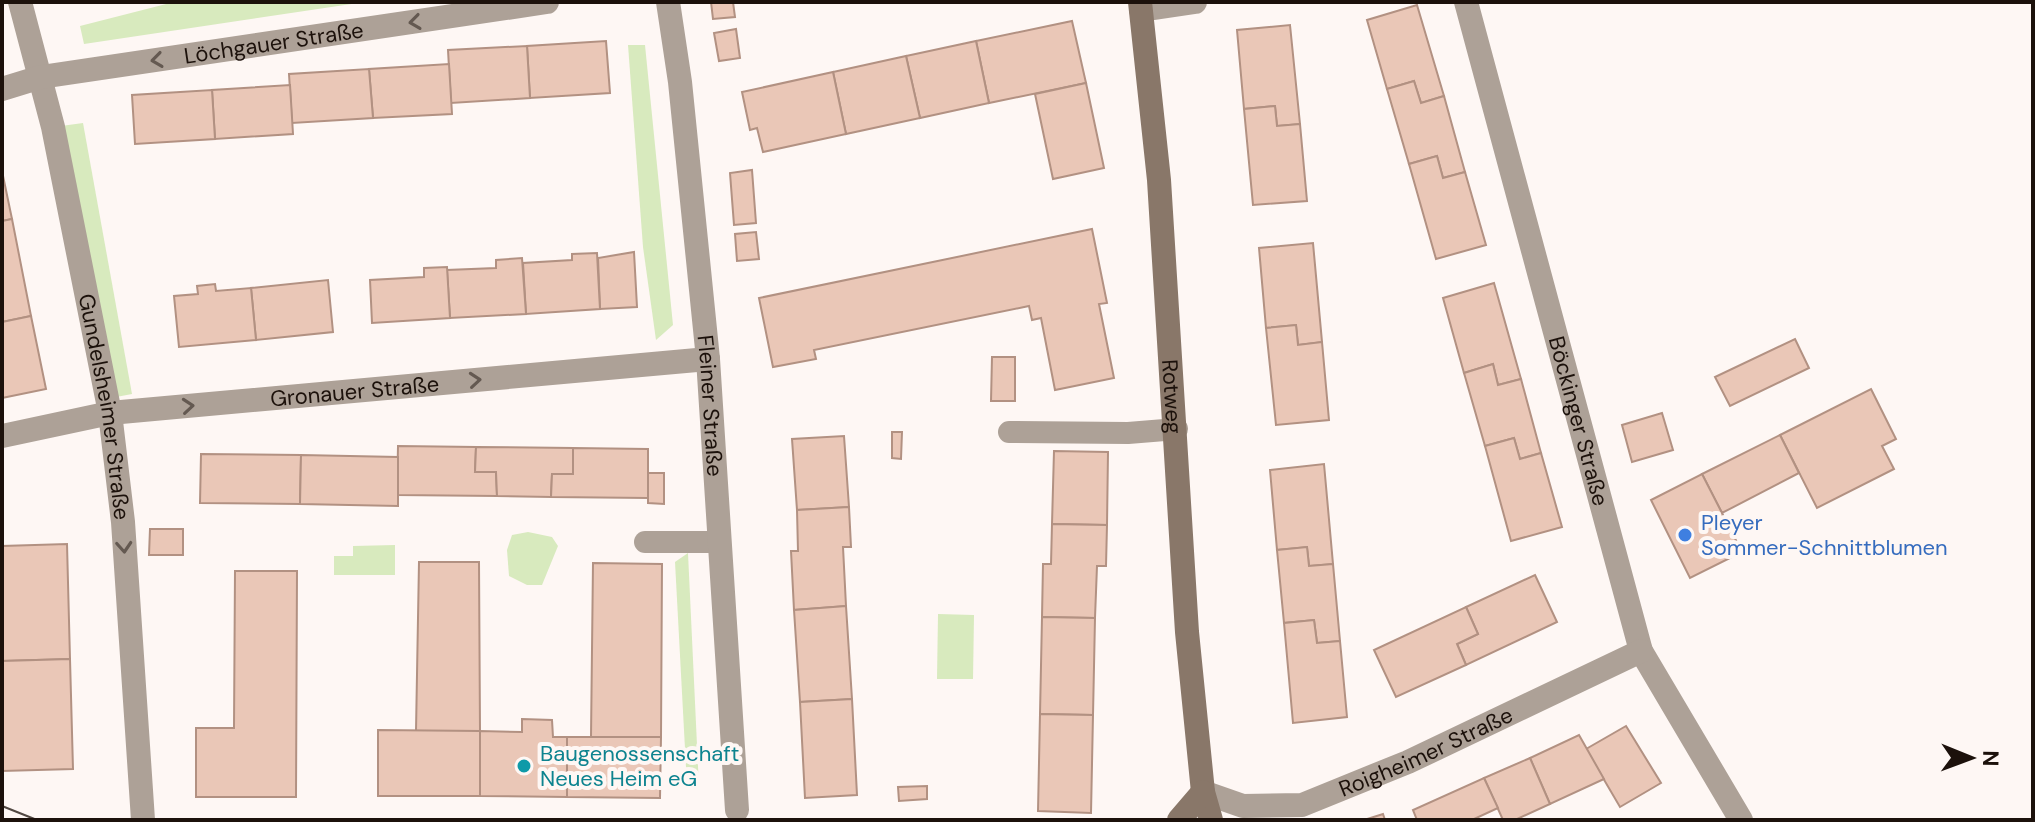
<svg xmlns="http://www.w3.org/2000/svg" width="2035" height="822" font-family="'DM Sans',sans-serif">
<rect width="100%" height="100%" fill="#fef7f4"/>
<g fill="#d8eabe">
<path d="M174,2H365L84,44L80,26Z"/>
<path d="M628,45H645L673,325L656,340L643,247Z"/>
<path d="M83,123L132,394L111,398L61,126Z"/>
<path d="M528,532L552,537L558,546L542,585H527L509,576L507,550L512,535Z"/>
<path d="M395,545V575H334V556H353V546Z"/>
<path d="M688,553L699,788L687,786L675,562Z"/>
<path d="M938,614L974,615L973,679H937Z"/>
</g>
<g fill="#eac7b7" stroke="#b29182" stroke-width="2">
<path d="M711,2H733L735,17L713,19Z"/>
<path d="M1417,5L1444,96L1421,103L1414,81L1387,89L1367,20Z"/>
<path d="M1072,21L1086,83L989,103L976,41Z"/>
<path d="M1290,25L1300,124L1277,126L1275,106L1244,109L1237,30Z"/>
<path d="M736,29L740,58L719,61L714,33Z"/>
<path d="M606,41L610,93L530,98L527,46Z"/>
<path d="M976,41L989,103L920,118L906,56Z"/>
<path d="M527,46L530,98L451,103L448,50Z"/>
<path d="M906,56L920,118L846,134L833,72Z"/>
<path d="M449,64L452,114L373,118L369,69Z"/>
<path d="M369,69L373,118L292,123L289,74Z"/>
<path d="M833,72L846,134L763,152L757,128L750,130L742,92Z"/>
<path d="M1414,81L1421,103L1444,96L1465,172L1443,178L1437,156L1409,164L1387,89Z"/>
<path d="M1086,83L1104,168L1053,179L1035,94Z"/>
<path d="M290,85L293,134L215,139L212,90Z"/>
<path d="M212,90L215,139L135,144L132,95Z"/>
<path d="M1275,106L1277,126L1300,124L1307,201L1253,205L1244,109Z"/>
<path d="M1437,156L1443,178L1465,172L1486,245L1436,259L1409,164Z"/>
<path d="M752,170L756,223L734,225L730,173Z"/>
<path d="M2,171L12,219L2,221Z"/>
<path d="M12,219L31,316L2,322V221Z"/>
<path d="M1092,229L1107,303L1099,304L1114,378L1055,390L1041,318L1032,320L1029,306L814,350L816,359L773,367L759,298Z"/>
<path d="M756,232L759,259L737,261L735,234Z"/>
<path d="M1313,243L1322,342L1298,345L1296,325L1266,328L1259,248Z"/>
<path d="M634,252L637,307L600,309L598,258Z"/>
<path d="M597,253L600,309L526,314L523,263L572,260V254Z"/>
<path d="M522,258L526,314L450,318L447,270L496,268V260Z"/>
<path d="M447,267L450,318L372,323L370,280L424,277V268Z"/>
<path d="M328,280L333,332L256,340L251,288Z"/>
<path d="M1494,283L1521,379L1498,385L1493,364L1464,373L1443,298Z"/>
<path d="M215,284L216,291L251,288L256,340L179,347L174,296L198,294L197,286Z"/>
<path d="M31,316L46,389L2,398V322Z"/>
<path d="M1296,325L1298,345L1322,342L1329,420L1276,425L1266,328Z"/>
<path d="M1795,339L1809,368L1730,406L1715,377Z"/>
<path d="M992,357H1015V401H991Z"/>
<path d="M1493,364L1498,385L1521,379L1541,453L1520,459L1514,438L1485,446L1464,373Z"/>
<path d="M1871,389L1896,439L1882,446L1894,469L1817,508L1780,435Z"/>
<path d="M1662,413L1673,450L1632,462L1622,425Z"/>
<path d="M892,432H902L901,459L892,458Z"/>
<path d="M1780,435L1799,473L1722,513L1702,474Z"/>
<path d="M844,436L849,507L797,510L792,439Z"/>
<path d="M1514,438L1520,459L1541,453L1562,527L1511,541L1485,446Z"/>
<path d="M398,446L476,447L475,472H496L497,496L397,495Z"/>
<path d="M476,447L573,448V474H552L551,497L497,496L496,472H475Z"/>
<path d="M573,448L648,449V498L551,497L552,474H573Z"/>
<path d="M1054,451L1108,452L1107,525L1052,524Z"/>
<path d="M201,454L301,455L300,504L200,503Z"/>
<path d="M301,455L398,457V506L300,504Z"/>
<path d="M1324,464L1333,564L1309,566L1307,547L1277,550L1270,470Z"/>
<path d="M648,473H664V504L648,503Z"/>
<path d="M1702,474L1742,552L1690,578L1651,500Z"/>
<path d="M849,507L851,547H843L846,606L794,610L791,551H798L797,510Z"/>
<path d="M1052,524L1107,525L1106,566H1097L1095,618L1042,617L1043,564H1051Z"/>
<path d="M150,529H183V555H149Z"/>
<path d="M67,544L70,659L2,661V546Z"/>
<path d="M1307,547L1309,566L1333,564L1340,641L1317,643L1314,620L1284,623L1277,550Z"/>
<path d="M419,562H479L480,731H416Z"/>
<path d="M593,563L662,564L661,737H591Z"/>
<path d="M235,571H297L296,797H196V728H234Z"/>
<path d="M1535,575L1557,622L1466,665L1457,644L1478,634L1466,607Z"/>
<path d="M846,606L852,699L800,702L794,610Z"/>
<path d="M1466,607L1478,634L1457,644L1466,665L1396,697L1374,650Z"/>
<path d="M1042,617L1095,618L1093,715L1040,714Z"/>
<path d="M1314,620L1317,643L1340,641L1347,717L1293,723L1284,623Z"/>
<path d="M70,659L73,769L2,771V661Z"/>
<path d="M852,699L857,795L805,798L800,702Z"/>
<path d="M1040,714L1093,715L1091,813L1038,811Z"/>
<path d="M522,719L552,720L553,737H567V797L480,796V731L522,732Z"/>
<path d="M1626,726L1661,783L1620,807L1586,749Z"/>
<path d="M378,730L480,731V796H378Z"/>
<path d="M1579,735L1604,779L1550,804L1530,758Z"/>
<path d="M567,737H661L660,798L567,797Z"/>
<path d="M1530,758L1550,804L1515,820H1503L1484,778Z"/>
<path d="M1484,778L1498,808L1472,820H1417L1413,810Z"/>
<path d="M927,786V799L899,801L898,787Z"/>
<path d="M1383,814L1385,820H1364Z"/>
</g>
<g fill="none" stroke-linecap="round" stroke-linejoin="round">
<g stroke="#ada197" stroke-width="22">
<path d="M1009,432L1128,433L1177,429"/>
<path d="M645,542H719"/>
</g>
<g stroke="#ada197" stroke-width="24">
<path id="s1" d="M20,2L53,127L110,413L123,522L143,820"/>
<path id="s2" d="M668,2L680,82L708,359L737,810"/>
<path id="s3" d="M1466,2L1641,651L1741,820"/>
<path d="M1141,10L1195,2"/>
<path id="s4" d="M2,89L41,77L547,2"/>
<path id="s5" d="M2,436L110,413L708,359"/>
<path id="s6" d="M1203,792L1243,806L1302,805L1408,762L1641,651"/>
</g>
<g stroke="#897769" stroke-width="24">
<path id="s7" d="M1140,2L1159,180L1187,632L1203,792L1211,820"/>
<path d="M1179,820L1203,792"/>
</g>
<path stroke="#524842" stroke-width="2" d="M2,806L37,820"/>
</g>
<defs><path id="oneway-chevron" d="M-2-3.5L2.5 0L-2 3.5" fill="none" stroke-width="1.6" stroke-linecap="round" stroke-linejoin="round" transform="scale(2)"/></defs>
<g stroke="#645951">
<use href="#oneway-chevron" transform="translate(415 22) rotate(172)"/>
<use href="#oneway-chevron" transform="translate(157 60) rotate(172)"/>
<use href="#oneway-chevron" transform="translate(475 380) rotate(-5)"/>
<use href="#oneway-chevron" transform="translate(188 406) rotate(-5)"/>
<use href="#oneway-chevron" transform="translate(124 547) rotate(86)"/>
</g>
<circle fill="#3f7fe0" stroke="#fef7f4" stroke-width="3" cx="1685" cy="535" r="8"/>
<circle fill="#0f9aa8" stroke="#fef7f4" stroke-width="3" cx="524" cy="766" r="8"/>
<g text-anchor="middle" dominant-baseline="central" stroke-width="8" stroke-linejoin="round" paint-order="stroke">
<g font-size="22" fill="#1c110b" stroke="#fef7f4">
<text stroke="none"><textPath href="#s4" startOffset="276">Löchgauer Straße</textPath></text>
<text stroke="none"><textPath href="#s5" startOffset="356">Gronauer Straße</textPath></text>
<text stroke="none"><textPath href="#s7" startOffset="396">Rotweg</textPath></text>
<text stroke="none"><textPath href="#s2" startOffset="406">Fleiner Straße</textPath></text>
<text stroke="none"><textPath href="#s1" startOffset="414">Gundelsheimer Straße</textPath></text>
<text stroke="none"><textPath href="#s3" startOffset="434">Böckinger Straße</textPath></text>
<text stroke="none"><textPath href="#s6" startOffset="236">Roigheimer Straße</textPath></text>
</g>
<g font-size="22" fill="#366cbe" stroke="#fef7f4" text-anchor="start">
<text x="1701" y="522">Pleyer<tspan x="1701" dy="25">Sommer-Schnittblumen</tspan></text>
</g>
<g font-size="22" fill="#0d838f" stroke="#fef7f4" text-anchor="start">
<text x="540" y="753">Baugenossenschaft<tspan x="540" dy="25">Neues Heim eG</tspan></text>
</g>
</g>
<rect width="2035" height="822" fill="none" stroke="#1c110b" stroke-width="8"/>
<g transform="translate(1971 758) rotate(91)" stroke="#fef7f4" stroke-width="6" paint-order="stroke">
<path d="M0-6L14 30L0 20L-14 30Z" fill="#1c110b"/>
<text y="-12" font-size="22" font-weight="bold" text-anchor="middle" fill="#1c110b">N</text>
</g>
</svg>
